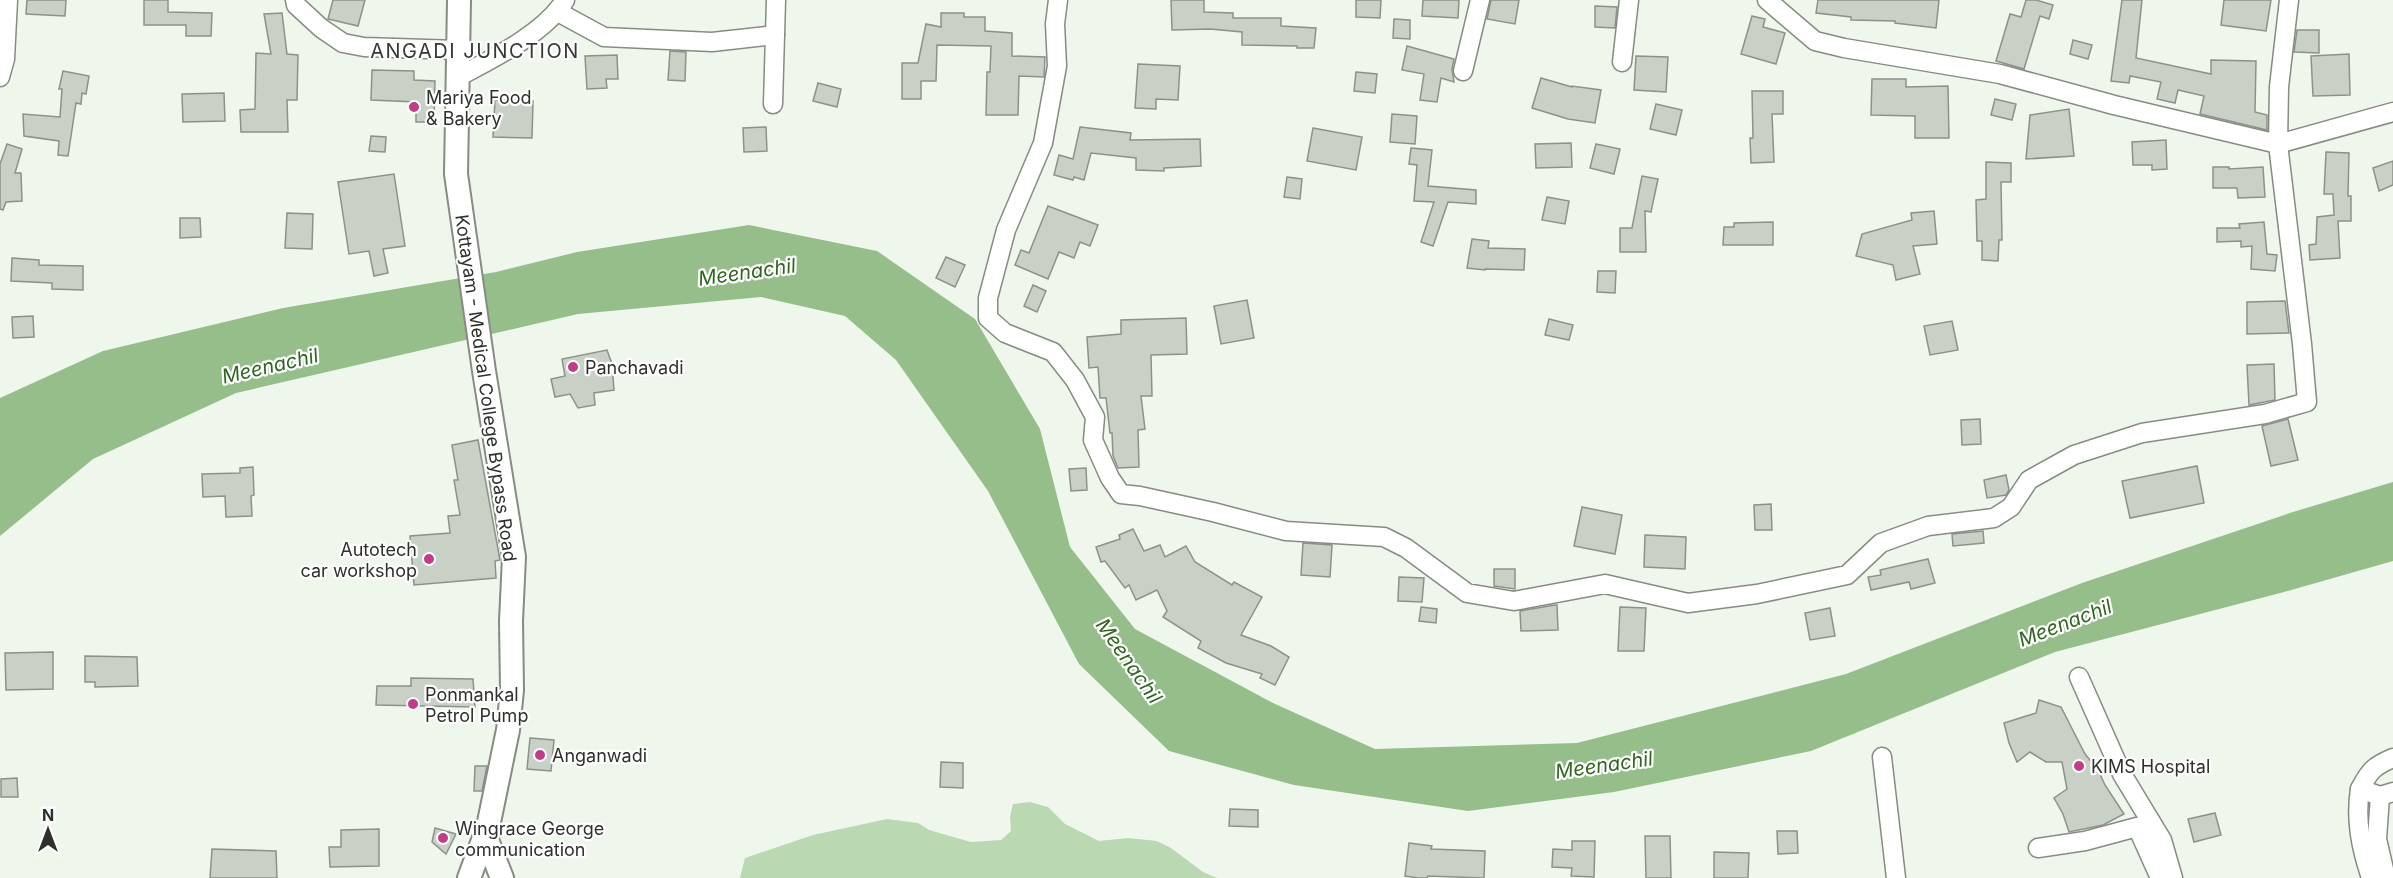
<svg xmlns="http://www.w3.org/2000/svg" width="2393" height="878" font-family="Inter,sans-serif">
<rect width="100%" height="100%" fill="#eff7ed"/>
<path fill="#bad8b2" d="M1030,802L1048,807L1065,824L1099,841L1128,838L1157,841L1171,848L1203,872L1217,878H740L745,858L813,835L887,819L918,823L929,830L971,842L1001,840L1011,831L1010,817L1013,804Z"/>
<path fill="#95be8a" d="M749,225L877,251L975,319L1040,429L1070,547L1135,629L1273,703L1375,749L1577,743L1846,674L2082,583L2293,512L2393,482V561L2284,592L2055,652L1811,751L1614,792L1468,811L1294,785L1169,751L1079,664L988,491L896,360L845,316L761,297L578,314L236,393L93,459L0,536V398L103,351L283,308L496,272L577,252Z"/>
<g fill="#c9d1c7" stroke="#8b9289" stroke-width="1.5">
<path d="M27,0H66L65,16L26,14Z"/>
<path d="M144,0H168V12L212,13L211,36H186V25H144Z"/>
<path d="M333,0H365L358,26L328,19Z"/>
<path d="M1171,0H1204V12L1233,13V18H1281V26L1316,28L1314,48H1297V46L1242,45V32L1210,29L1172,30Z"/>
<path d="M1356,0H1381L1380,18L1356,17Z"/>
<path d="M1423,0H1459L1458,18L1422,16Z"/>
<path d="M1491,0H1519L1515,24L1487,19Z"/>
<path d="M1818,0H1939L1936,28L1895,23V21L1851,20V17L1816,13Z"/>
<path d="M2026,0H2036L2053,5L2049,19L2040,16L2024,69L1996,61L2010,14L2021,17Z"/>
<path d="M2122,0H2142L2136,58L2211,74V60L2256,61L2255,112L2267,115V130L2200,114L2204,96L2178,90L2175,103L2157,99L2161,82L2130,76L2129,83L2111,81Z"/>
<path d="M2224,0H2271L2266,31L2221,25Z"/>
<path d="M1595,6L1617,7L1615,28L1595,27Z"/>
<path d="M282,13L287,54L298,55L297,100H287L288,132H241L240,110L255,109L256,53L271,54L264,14Z"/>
<path d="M941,13H964V17H985V31L1012,33V56L1045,57L1044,77L1019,76L1018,115H986L987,72H990L991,46L937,45L936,81H921V99H902V63H918L926,24L941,27Z"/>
<path d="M1752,16L1765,19L1763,27L1785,33L1776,64L1741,54Z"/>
<path d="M1394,19L1410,20V39L1393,38Z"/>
<path d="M2297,30H2319V53L2294,52Z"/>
<path d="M2073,40L2092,45L2088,59L2070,54Z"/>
<path d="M1407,46L1454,59L1452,69L1454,82L1441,78L1437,102L1420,100L1424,74L1402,70Z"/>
<path d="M670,51L686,52L685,81L668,80Z"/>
<path d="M2349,54L2350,95L2313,96L2311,56Z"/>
<path d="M617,55L618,79H606L607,88L587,89L585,56Z"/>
<path d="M1636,56L1668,57L1666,92L1634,90Z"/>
<path d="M1138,64L1180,66L1178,100L1156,99V109L1135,108Z"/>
<path d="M372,70L414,71V80L435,81L434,122H416V102L371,100Z"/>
<path d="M63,71L89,76L86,94L82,93L81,104L76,103L68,156L58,155L59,141L24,136L23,114L60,117L62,89H59Z"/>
<path d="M1356,72L1377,74L1375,93L1354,91Z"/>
<path d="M1541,78L1572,87V86L1601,90L1595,123L1568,119L1532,108Z"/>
<path d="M1872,79H1906V87L1948,86L1949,138H1915V116L1871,115Z"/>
<path d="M818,83L841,89L837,107L813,101Z"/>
<path d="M1752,91H1783V114H1772L1774,162L1751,163L1750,138H1753Z"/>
<path d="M224,93L225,121L183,122L182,94Z"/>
<path d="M1995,99L2016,104L2012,120L1991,115Z"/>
<path d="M495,100L533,101L532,138L493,137Z"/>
<path d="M1656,104L1682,110L1676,135L1650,129Z"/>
<path d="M2069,109L2074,156L2026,159L2030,115Z"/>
<path d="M1392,114L1417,116L1415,144L1390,142Z"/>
<path d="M766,127L767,151L744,152L743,128Z"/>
<path d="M1080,127L1131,133L1130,140L1200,139L1201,166L1164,168V171L1136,170V158L1091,153L1084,180L1074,177L1073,180L1054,175L1059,155L1073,159Z"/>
<path d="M1313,128L1362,137L1356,170L1307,161Z"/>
<path d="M371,136L386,137L385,152L369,151Z"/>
<path d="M2166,140L2167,169L2152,170V165H2133L2132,142Z"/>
<path d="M1571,143L1572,167L1536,168L1535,144Z"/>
<path d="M7,144L22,149L15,173H21L22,201L6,202L3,210L0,209V164Z"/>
<path d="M1596,144L1620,149L1614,174L1590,168Z"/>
<path d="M1411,148L1432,150L1428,186L1476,190V204L1448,202L1433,246L1421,242L1434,202L1414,201L1417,165L1409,164Z"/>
<path d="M2326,152L2349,153L2348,196H2351V221H2338L2340,258L2310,260L2309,245L2316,244L2317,217L2334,215L2333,194H2324Z"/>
<path d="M2393,161V185L2379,191L2373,168Z"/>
<path d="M1986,162L2011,163V182H2001L2002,240H1999L1998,261L1982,260V241H1977L1976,200L1986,199Z"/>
<path d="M2213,167H2229V169L2263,167L2265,197L2238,198L2237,188H2213Z"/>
<path d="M394,174L405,246L383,249L388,273L374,276L369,251L349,254L338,182Z"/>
<path d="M1642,176L1658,179L1651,212L1645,211L1646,252H1620V228H1632Z"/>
<path d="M1287,177L1302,179L1300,199L1284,197Z"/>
<path d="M1547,197L1569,201L1565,224L1542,220Z"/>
<path d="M1048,206L1098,225L1090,246L1080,242L1074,258L1059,252L1048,279L1015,265L1021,250L1029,253Z"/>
<path d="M1934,211L1937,244L1913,246L1920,274L1896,280L1893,265L1856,256L1862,234L1912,220L1911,213Z"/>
<path d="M287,213L313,214L312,249L285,248Z"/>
<path d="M180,218H200L201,237L180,238Z"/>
<path d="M1773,222V245H1723L1724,227H1734V223Z"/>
<path d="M2264,222L2267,254L2277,255L2275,271L2251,269L2252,246L2241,247V241L2217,242V228H2240L2239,224Z"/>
<path d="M1472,239L1489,241L1488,248L1525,249L1524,270L1485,269V270L1467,268Z"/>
<path d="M946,257L965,265L955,287L936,278Z"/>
<path d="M12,258L39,260V265L83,266V290L52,289V283L11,281Z"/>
<path d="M1598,271H1616L1615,293L1597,292Z"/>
<path d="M1033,285L1046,291L1037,312L1024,306Z"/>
<path d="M1247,300L1254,338L1221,344L1214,306Z"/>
<path d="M2285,301L2289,333L2247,334V302Z"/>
<path d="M33,316L34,337L13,338L12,317Z"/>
<path d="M1186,318L1187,354L1151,355L1152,396H1141L1145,429L1138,430L1139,467L1118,468L1113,456L1112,433H1110L1106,398H1100L1098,367L1089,368L1087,337L1121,334V320Z"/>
<path d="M1549,319L1573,325L1569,340L1545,335Z"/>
<path d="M1952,321L1958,350L1930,355L1924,326Z"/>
<path d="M607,350L612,364L614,390L594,393L595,405L578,408L570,394L555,397L551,379L565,376L562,359Z"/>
<path d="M2274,364L2275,400L2249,405L2247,365Z"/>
<path d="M1980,419L1981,444L1962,445L1961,420Z"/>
<path d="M2288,419L2298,460L2271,466L2262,426Z"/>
<path d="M478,440L500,560L495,561L496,578L414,585L410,536L450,533L448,516L460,515L454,480H458L452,445Z"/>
<path d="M2197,466L2204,503L2130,518L2122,481Z"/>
<path d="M253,467L254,495L251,496L252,516L226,517L225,496L203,497L202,474L240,473V468Z"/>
<path d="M1086,468L1087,490L1071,491L1069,469Z"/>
<path d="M2006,475L2009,490L2006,495L1987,498L1984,480Z"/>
<path d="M1771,504L1772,530H1755L1754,505Z"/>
<path d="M1582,507L1622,515L1615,554L1574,546Z"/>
<path d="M1133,529L1144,551L1160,545L1165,557L1186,546L1195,562L1232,585L1234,582L1262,597L1241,635L1271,646L1289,657L1275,685L1260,678L1262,674L1226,663L1198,648L1201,641L1163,617L1167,611L1157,590L1136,600L1129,585L1125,588L1105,561L1101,562L1096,547L1120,539L1119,535Z"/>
<path d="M1983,531L1984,543L1953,546L1952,534Z"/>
<path d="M1645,535L1686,537L1685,569L1644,567Z"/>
<path d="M1303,543L1332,545L1330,577L1301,575Z"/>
<path d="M1928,559L1935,583L1911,589L1909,582L1871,590L1868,577L1881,575L1880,570Z"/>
<path d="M1494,569H1515V589L1494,586Z"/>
<path d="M1399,577L1424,578L1422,602L1398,601Z"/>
<path d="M1555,605H1557L1558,630L1521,631L1520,611Z"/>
<path d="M1421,607L1437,609L1436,623L1419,621Z"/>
<path d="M1620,607L1646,608L1644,651H1618Z"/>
<path d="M1830,608L1835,636L1810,640L1805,613Z"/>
<path d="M53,652V689L6,690L5,653Z"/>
<path d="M85,656L137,657L138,686L95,687V682H85Z"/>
<path d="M411,678L473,679L475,707L376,705L377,686H411Z"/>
<path d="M2039,700L2061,707L2085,754L2098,770L2105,785L2124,814L2103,825L2069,832L2063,814L2054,798L2067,789L2062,762H2046L2030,752L2017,762L2009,743L2004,723L2036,713Z"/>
<path d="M530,738L554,740L551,771L527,769Z"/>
<path d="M941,762L963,763V788L940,787Z"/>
<path d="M475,766H487L482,791H474Z"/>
<path d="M17,778L18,797H1V779Z"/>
<path d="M1230,809L1258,810V827L1229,826Z"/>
<path d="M2215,813L2221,835L2194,842L2188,819Z"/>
<path d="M435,828L456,834L446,854L432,842Z"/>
<path d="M379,829V866L330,867L329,847H341V830Z"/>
<path d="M1777,831H1797L1798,853L1778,854Z"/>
<path d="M1645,836H1670L1671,878H1646Z"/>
<path d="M1572,841H1595L1594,877L1571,876L1572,868L1552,867L1553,849L1572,850Z"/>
<path d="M1409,843L1432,846L1431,849L1485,851L1484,878L1428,876L1427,878H1418L1405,876Z"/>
<path d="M212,849L276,851L277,878H210Z"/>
<path d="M1714,852L1749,853L1748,878H1714Z"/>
</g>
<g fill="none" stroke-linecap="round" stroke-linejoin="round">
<defs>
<g id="minor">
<path d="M295,0L296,5L321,28L343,43L364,47L458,50"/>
<path d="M1058,0L1055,24L1057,66L1043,143L1006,230L988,298V318L1005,333L1053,352L1075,380L1095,417L1093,440L1110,478L1121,494L1140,496L1213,512L1286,531L1384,537L1406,548L1467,593L1514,601L1605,584L1688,603L1757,594L1847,575L1881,543L1928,526L1994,518L2011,507L2029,480L2074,455L2142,433L2265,414L2307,402L2302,344L2278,144L2279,87L2289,0"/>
<path d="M1767,0L1815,41L1844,48L2000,74L2114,105L2278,144L2393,112"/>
<path d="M558,12L604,37L712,42L775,35"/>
<path d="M1622,62L1629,0"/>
<path d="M1463,71L1480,0"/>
<path d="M0,77L5,59L8,0"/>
<path d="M458,77C492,59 545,33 565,0"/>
<path d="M773,104L776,0"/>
<path d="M2079,677L2122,774L2151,822"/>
<path d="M1882,757L1896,878"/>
<path d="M2360,789C2370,770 2374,766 2393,758"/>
<path d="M2380,796L2377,839L2386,878"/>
<path d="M2141,826L2151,822L2162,840L2173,878"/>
<path d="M2038,848L2085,841L2137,827L2160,878"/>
<path d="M2371,878C2361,848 2355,820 2360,789L2380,796L2393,792"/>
</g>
<g id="major">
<path d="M459,0L456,174L484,371L514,557L511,621L512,690L508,730L488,827L469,878"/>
<path d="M485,835L502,878"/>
</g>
</defs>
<use href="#minor" stroke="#858c83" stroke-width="21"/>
<use href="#major" stroke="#858c83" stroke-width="26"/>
<use href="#minor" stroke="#fff" stroke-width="18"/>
<use href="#major" stroke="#fff" stroke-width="22"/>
</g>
<g fill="#bf3e87" stroke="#fff" stroke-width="2">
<circle cx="414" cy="107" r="6"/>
<circle cx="573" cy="367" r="6"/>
<circle cx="429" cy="559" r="6"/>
<circle cx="413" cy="704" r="6"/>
<circle cx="540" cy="755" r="6"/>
<circle cx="2079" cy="766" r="6"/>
<circle cx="443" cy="838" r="6"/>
</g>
<g text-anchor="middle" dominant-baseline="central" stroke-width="4.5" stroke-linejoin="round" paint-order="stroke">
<g font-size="18" fill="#2d302c" stroke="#fff" text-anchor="start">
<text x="426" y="97">Mariya Food<tspan x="426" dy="21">&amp; Bakery</tspan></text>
<text x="585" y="367">Panchavadi</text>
<text x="417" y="549" text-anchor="end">Autotech<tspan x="417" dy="21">car workshop</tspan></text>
<text x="425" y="694">Ponmankal<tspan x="425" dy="21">Petrol Pump</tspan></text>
<text x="552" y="755">Anganwadi</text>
<text x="2091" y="766">KIMS Hospital</text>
<text x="455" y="828">Wingrace George<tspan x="455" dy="21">communication</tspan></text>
</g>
<g font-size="18" fill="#2d302c" stroke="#fff">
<text transform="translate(486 388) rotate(82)">Kottayam - Medical College Bypass Road</text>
</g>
<g font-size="20" letter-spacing="1.5" fill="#343a33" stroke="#fff">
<text x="475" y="51">ANGADI JUNCTION</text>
</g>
<g font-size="20" font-style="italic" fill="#306520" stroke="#fff">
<text transform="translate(747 272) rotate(-8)">Meenachil</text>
<text transform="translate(270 366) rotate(-13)">Meenachil</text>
<text transform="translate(2065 623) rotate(-21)">Meenachil</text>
<text transform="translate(1129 661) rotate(55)">Meenachil</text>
<text transform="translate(1604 765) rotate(-8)">Meenachil</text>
</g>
</g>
<g transform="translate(48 830)" stroke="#ffffff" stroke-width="4.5" paint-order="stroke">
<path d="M0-4.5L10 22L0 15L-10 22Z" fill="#2d302c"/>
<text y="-9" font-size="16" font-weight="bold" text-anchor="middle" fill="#2d302c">N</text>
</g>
</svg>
